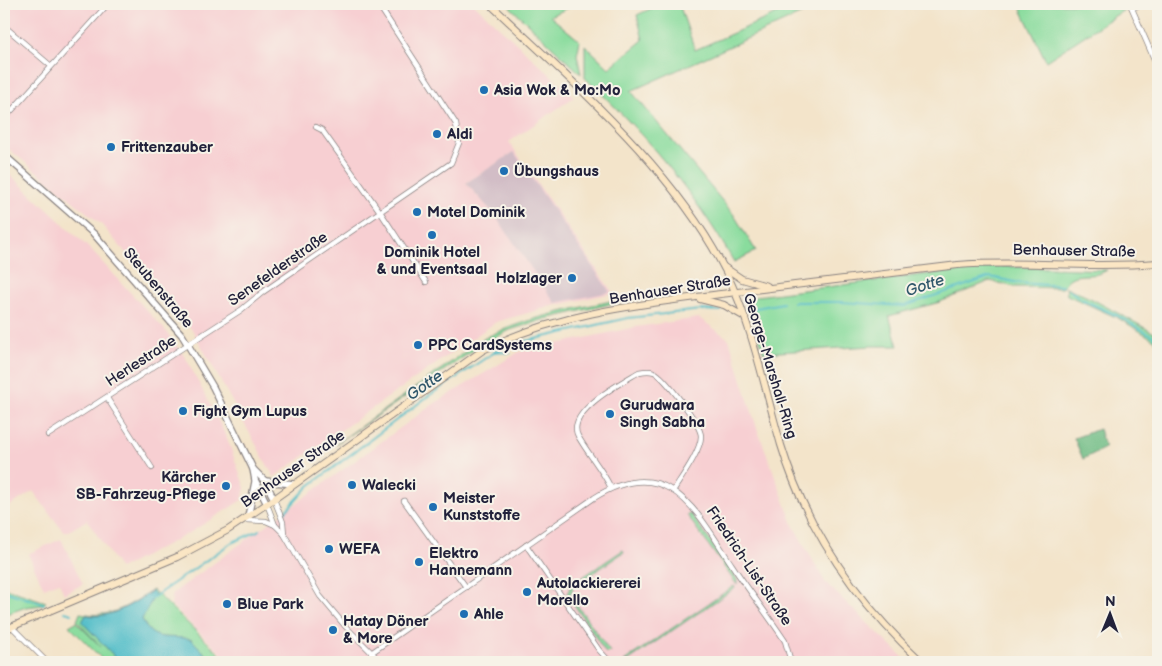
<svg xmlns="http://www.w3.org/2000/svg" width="1162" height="666" font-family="'Balsamiq Sans',sans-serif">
<rect width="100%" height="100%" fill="#f7f3e8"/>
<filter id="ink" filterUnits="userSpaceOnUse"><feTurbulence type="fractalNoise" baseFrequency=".02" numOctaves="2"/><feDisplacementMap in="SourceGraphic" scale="10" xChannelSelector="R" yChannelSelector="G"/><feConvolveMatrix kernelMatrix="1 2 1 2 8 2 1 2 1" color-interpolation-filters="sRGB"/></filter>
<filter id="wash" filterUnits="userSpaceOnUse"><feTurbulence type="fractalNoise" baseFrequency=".0096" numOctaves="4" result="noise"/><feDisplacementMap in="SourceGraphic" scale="20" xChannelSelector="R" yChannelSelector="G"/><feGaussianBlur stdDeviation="1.12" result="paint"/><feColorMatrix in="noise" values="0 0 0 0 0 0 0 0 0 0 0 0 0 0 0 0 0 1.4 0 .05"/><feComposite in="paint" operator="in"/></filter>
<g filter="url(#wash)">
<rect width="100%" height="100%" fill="#f3e4ca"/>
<g fill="#f7cfd2" fill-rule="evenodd">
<path d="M4,4H474L574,97L509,142L613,293L552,306L496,322L274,477L193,331L101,224L4,145ZM514,152L495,215L466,183Z"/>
<path d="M4,169L89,248L165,330L187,360L227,438L245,488L242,500L191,532L120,569L87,520L69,531H63L33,491L4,510Z"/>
<path d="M699,318L729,339L757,428L794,527L825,582L908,662H230L171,605L173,593L432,405L519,352L636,327Z"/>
<path d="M61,539L83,584L64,594L59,582L44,588L28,554Z"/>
</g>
<path fill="#d2bdc6" d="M514,152L610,292L555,303L495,215L466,183Z"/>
<g fill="#89dc9d" stroke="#567f6c">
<path d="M507,4H577L550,16L580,41L577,55L581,74Z"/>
<path d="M661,4H679L695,50L799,4H824L631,91L734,215L756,251L734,262C695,193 643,132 585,78V45L609,68L643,40L637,15Z"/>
<path d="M1026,4H1125L1127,8L1046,61L1019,5Z"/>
<path d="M991,266L1107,270C1091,281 1071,267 1063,288L1015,287L990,281L940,302L889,316L898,346H871L764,353L748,306V301L757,296Z"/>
<path d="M1066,287L1092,299L1158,335V342L1118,318L1067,295Z"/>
<path d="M636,296L641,297L545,319L510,330L484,343L336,444L485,338C532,315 584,307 636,296Z"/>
<path d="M691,514L737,579V585L687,515Z"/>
<path d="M623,550L624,552L574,586L570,595L610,652L606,653L567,594L571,585Z"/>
<path d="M734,586L735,588L626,662L624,661Z"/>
<path d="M4,588L46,602L43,605L26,607L4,615Z"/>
<path d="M153,590L228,662H213L192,640C171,633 153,646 142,619L155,594L152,591C132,604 111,620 86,615L82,622L120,662H105L69,626L76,622L102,648L77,621L80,613C111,619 128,606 153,590Z"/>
</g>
<path fill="#6ebc84" stroke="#486f60" d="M1099,429L1105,448L1083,459L1074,438Z"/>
<path fill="#4ebcc8" stroke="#386f82" d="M152,591L155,594L142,619C153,646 171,633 192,640L213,662H120L82,622L86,615C111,620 132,604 152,591Z"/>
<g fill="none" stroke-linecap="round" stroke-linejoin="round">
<g stroke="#4ebcc8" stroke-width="2">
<path d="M1068,289L1083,300L1118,316L1158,339"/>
<path d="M793,302H841L904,306L990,277L1020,283L1062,286"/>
<path d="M750,309L783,303"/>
<path d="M495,351L510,353"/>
<path d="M285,512L309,486L427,397L504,346L628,318L701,310L721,311"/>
<path d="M4,591L44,604"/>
<path d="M151,599L231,543L260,530"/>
<path d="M65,612L72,614"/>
</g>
</g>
</g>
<g filter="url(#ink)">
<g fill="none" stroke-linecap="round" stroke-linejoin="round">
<defs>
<g id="minor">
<path d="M1130,4L1158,68"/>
<path d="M1132,8L1144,4"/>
<path d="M4,26L51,66"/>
<path d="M4,119L108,4"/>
<path d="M316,127L322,130L381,213L426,282"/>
<path d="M107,398L152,468"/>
<path d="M48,435L241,310L263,292L451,163L459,143L456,124L378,4"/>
<path d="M611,488C602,469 588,454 578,436C565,412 621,383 639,372C644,371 649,370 654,372C664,376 701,425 701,436C701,451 681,478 673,491"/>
<path d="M274,499L283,522L284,534"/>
<path d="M404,501L466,587"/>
<path d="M267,504L275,525L284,534L320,596L346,627L381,662"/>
<path d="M245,520L266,521L275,525"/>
<path d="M526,545L599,650L610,662"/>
<path d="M12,627L47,662"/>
<path d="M371,653L594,498C668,451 697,512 732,565C749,591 768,615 785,641L791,662"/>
</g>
<g id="tertiary">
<path d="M4,155L94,234L182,335L213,387L253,469L255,480L267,504"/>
<path d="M253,469L265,481L274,499"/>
<path d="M265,481L294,484"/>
<path d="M248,517L255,482"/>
</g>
<g id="secondary">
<path d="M490,4C573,83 674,168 726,272C753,327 764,387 781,445C807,531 856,601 922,662"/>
<path d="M724,267L742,279L767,286"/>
<path d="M700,299L724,305L743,316"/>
<path d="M4,630L177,557L228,530L274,499L483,350C556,313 642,304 721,294C800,284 879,275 958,265C1025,260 1092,269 1158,263"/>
</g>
</defs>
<use href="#minor" stroke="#8a8382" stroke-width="6"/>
<use href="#tertiary" stroke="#8a8382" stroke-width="8"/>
<use href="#secondary" stroke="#8a8382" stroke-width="8"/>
<use href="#minor" stroke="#fff" stroke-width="4.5"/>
<use href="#tertiary" stroke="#fff" stroke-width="5.5"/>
<use href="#secondary" stroke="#fbe6c4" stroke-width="6"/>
</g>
</g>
<g fill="#1f6fb2" stroke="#f7f3e8" stroke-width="2">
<circle cx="484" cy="90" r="5"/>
<circle cx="437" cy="134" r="5"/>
<circle cx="111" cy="147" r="5"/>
<circle cx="504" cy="171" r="5"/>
<circle cx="417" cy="212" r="5"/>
<circle cx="432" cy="235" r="5"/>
<circle cx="572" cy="278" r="5"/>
<circle cx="418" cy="345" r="5"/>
<circle cx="183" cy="411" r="5"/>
<circle cx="610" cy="414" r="5"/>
<circle cx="352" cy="485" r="5"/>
<circle cx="226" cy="486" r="5"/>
<circle cx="433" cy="507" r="5"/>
<circle cx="329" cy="549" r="5"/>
<circle cx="419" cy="562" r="5"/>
<circle cx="527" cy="592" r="5"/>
<circle cx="227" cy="604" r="5"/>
<circle cx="464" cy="614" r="5"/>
<circle cx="333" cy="630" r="5"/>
</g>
<g text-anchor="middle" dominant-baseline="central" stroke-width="4" stroke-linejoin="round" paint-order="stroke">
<g font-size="15" font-weight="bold" fill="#22223b" stroke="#f7f3e8" text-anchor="start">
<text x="494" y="90">Asia Wok &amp; Mo:Mo</text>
<text x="447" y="134">Aldi</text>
<text x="121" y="147">Frittenzauber</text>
<text x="514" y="171">Übungshaus</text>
<text x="427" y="212">Motel Dominik</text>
<text x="432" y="252" text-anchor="middle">Dominik Hotel<tspan x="432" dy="17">&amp; und Eventsaal</tspan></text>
<text x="562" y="278" text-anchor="end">Holzlager</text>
<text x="428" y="345">PPC CardSystems</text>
<text x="620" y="405">Gurudwara<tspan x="620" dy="17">Singh Sabha</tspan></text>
<text x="193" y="411">Fight Gym Lupus</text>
<text x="216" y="477" text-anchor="end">Kärcher<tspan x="216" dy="17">SB-Fahrzeug-Pflege</tspan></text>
<text x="362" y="485">Walecki</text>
<text x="443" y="498">Meister<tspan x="443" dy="17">Kunststoffe</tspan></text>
<text x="339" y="549">WEFA</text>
<text x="429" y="553">Elektro<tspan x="429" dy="17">Hannemann</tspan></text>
<text x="537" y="583">Autolackiererei<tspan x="537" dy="17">Morello</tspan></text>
<text x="237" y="604">Blue Park</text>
<text x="474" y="614">Ahle</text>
<text x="343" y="621">Hatay Döner<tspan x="343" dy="17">&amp; More</tspan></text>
</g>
<g font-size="15" fill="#22223b" stroke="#f7f3e8">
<text transform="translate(1074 251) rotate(1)">Benhauser Straße</text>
<text transform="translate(278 269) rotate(-35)">Senefelderstraße</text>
<text transform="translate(158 288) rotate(50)">Steubenstraße</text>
<text transform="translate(670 290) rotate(-9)">Benhauser Straße</text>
<text transform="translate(141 361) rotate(-33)">Herlestraße</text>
<text transform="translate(770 366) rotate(73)">George-Marshall-Ring</text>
<text transform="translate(293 469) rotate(-35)">Benhauser Straße</text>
<text transform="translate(749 566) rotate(56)">Friedrich-List-Straße</text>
</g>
<g font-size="16" font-style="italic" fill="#31586c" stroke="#f7f3e8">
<text transform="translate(925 286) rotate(-18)">Gotte</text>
<text transform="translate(425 386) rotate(-35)">Gotte</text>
</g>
</g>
<rect width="1162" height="666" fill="none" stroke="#f7f3e8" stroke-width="20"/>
<g transform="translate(1110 614) rotate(1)" stroke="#f7f3e8" stroke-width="4" paint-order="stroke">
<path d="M0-4L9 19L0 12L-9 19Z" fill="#22223b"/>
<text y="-8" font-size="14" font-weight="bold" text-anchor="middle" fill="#22223b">N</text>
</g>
</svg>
